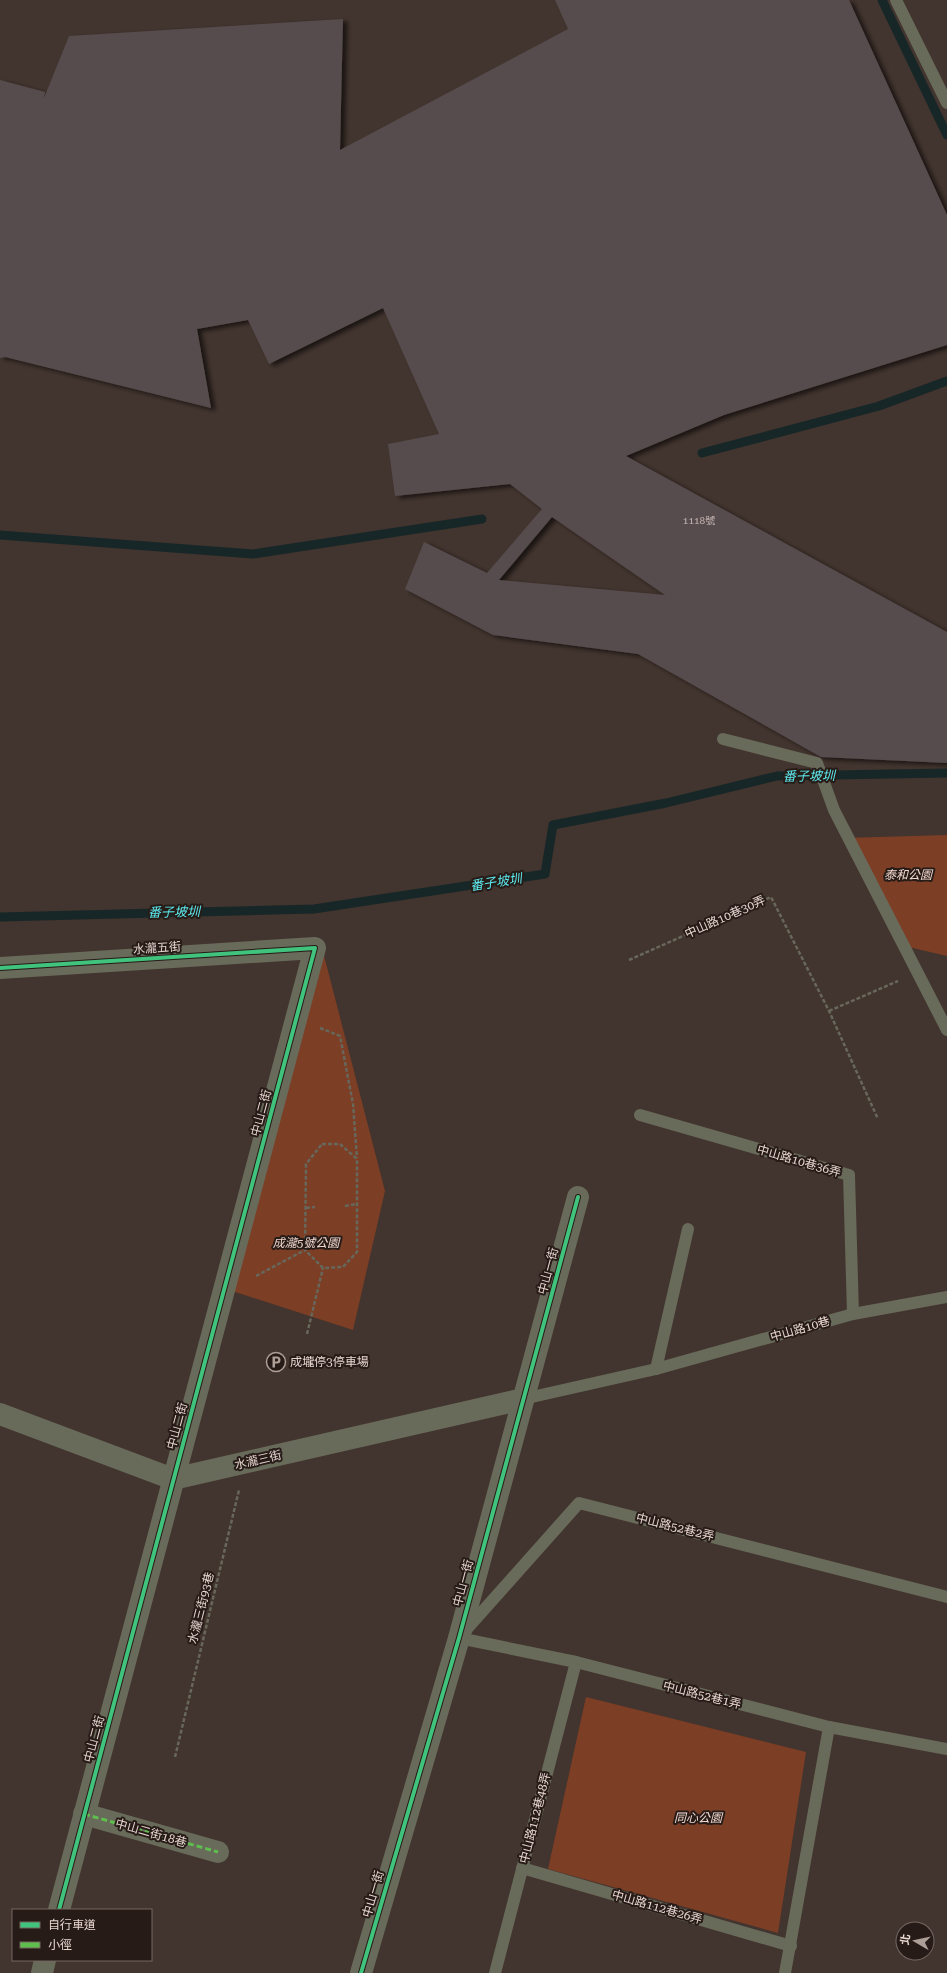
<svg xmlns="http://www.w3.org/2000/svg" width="947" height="1973" font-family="'Roboto Serif','Noto Sans TC',serif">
<defs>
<filter id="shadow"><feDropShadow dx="4.5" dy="2.5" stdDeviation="2" flood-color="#0009"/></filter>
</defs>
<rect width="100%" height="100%" fill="#42342e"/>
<g fill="#7c3e25">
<path d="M947,835V956L904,946L844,838Z"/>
<path d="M321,944L385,1191L353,1330L226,1289Z"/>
<path d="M586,1697L806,1752L778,1933L548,1869Z"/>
</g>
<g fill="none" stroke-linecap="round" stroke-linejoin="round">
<g stroke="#172728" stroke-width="9">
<path d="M882,0L947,135"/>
<path d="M702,453L879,406L947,381"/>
<path d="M0,535L253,554L482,519"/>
<path d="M0,917L314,909L545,874L553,825L666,803L777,776L947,773"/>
</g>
</g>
<path fill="#564c4d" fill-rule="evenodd" filter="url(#shadow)" d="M555,0H849L947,215V345L724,415L626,456L947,632V763L821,757L638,654L493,635L405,589L424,542L487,573L542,509L510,484L395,496L388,444L439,434L383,308L269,364L248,320L197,329L211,408L5,357L0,358V80L45,92L44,98L69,36L343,19L340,150L568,29ZM552,517L665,595L499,580Z"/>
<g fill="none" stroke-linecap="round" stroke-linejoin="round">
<g stroke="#67675b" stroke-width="2.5" stroke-dasharray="4 2" stroke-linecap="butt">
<path d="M629,960L771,897L829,1011L878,1119"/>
<path d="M829,1011L898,981"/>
<path d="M320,1028L340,1036L353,1104L357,1158"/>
<path d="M322,1144H340L357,1159V1252L343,1267L323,1268L305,1250L306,1164Z"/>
<path d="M345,1206L357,1204"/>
<path d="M306,1208L315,1207"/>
<path d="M256,1276L305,1250"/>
<path d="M307,1334L323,1268"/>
<path d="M175,1757L239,1490"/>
</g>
<g stroke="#686a5a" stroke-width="12">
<path d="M896,0L947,103"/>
<path d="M723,739L817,763L834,810L947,1030"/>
<path d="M640,1115L849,1175L853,1314"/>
<path d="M656,1369L688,1229"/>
<path d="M523,1399L656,1369L853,1314L947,1297"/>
<path d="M465,1631L579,1503L947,1597"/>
<path d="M459,1638L576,1662L829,1727L947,1749"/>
<path d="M522,1868L791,1946"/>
<path d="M495,1973L576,1662"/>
<path d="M785,1973L829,1727"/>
</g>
<g stroke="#686a5a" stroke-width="22">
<path d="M0,968L315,948L59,1910"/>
<path d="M0,1414L173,1479L523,1399"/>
<path d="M84,1814L218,1852"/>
<path d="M42,1973L45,1960"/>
<path d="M361,1973L459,1638L578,1197"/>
</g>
<path stroke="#5fbe4e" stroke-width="3" stroke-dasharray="6 3" stroke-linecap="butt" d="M84,1814L218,1852"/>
<defs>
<g id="cycleway">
<path d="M0,968L315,948L59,1910"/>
<path d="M361,1973L459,1638L578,1197"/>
</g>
</defs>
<use href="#cycleway" stroke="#271b17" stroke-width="6"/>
<use href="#cycleway" stroke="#40c37c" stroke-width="4"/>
</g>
<defs>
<symbol id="parking-ring" viewBox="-11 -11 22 22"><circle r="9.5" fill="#271b17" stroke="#ae9e98" stroke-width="1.5"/><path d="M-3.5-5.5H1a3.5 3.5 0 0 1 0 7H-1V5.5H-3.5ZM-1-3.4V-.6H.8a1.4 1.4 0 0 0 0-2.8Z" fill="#ae9e98"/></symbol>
</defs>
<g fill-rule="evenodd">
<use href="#parking-ring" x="265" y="1351" width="22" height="22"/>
</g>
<g text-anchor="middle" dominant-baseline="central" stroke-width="4" stroke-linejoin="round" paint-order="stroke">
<g font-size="10" fill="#c4b4b0">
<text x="699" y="520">1118號</text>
</g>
<g font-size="12" font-style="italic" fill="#f2d9d0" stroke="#271b17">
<text x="908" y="875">泰和公園</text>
<text x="306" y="1243">成瀧5號公園</text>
<text x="698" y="1818">同心公園</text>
</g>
<g font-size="12" fill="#e8d7d1" stroke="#271b17">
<text transform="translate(725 917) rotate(-24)">中山路10巷30弄</text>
<text transform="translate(157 948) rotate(-4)">水瀧五街</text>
<text transform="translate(261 1113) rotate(-75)">中山二街</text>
<text transform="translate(799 1161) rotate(16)">中山路10巷36弄</text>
<text transform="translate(548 1271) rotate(-75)">中山一街</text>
<text transform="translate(800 1329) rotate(-16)">中山路10巷</text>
<text transform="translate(177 1426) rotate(-75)">中山二街</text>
<text transform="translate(258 1460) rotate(-13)">水瀧三街</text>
<text transform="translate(675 1527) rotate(14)">中山路52巷2弄</text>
<text transform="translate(463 1583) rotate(-75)">中山一街</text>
<text transform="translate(201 1608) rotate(-76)">水瀧三街93巷</text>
<text transform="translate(702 1695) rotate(14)">中山路52巷1弄</text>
<text transform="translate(94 1739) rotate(-75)">中山二街</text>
<text transform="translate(535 1818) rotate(-76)">中山路112巷48弄</text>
<text transform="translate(151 1833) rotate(16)">中山二街18巷</text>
<text transform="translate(373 1894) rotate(-74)">中山一街</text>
<text transform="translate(657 1907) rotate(16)">中山路112巷26弄</text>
</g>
<g font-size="12" fill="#e8d7d1" stroke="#271b17" text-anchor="start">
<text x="290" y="1362">成壠停3停車場</text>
</g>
<g font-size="13" font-style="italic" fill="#5becf0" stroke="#271b17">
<text transform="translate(809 776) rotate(-1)">番子坡圳</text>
<text transform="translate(496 882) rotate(-9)">番子坡圳</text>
<text transform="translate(174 912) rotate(-1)">番子坡圳</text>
</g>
</g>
<rect x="12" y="1909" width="140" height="52" fill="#271b17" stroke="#746661"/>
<rect x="20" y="1922" width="20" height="6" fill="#40c37c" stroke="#746661"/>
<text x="48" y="1929" font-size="12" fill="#e8d7d1">自行車道</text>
<rect x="20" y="1942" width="20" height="6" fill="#5fbe4e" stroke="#746661"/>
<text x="48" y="1949" font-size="12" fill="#e8d7d1">小徑</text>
<g transform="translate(915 1941) rotate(279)"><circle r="19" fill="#271b17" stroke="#746661"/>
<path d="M0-3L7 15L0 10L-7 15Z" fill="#ae9e98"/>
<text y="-6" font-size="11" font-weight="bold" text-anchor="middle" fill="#e8d7d1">北</text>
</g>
</svg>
